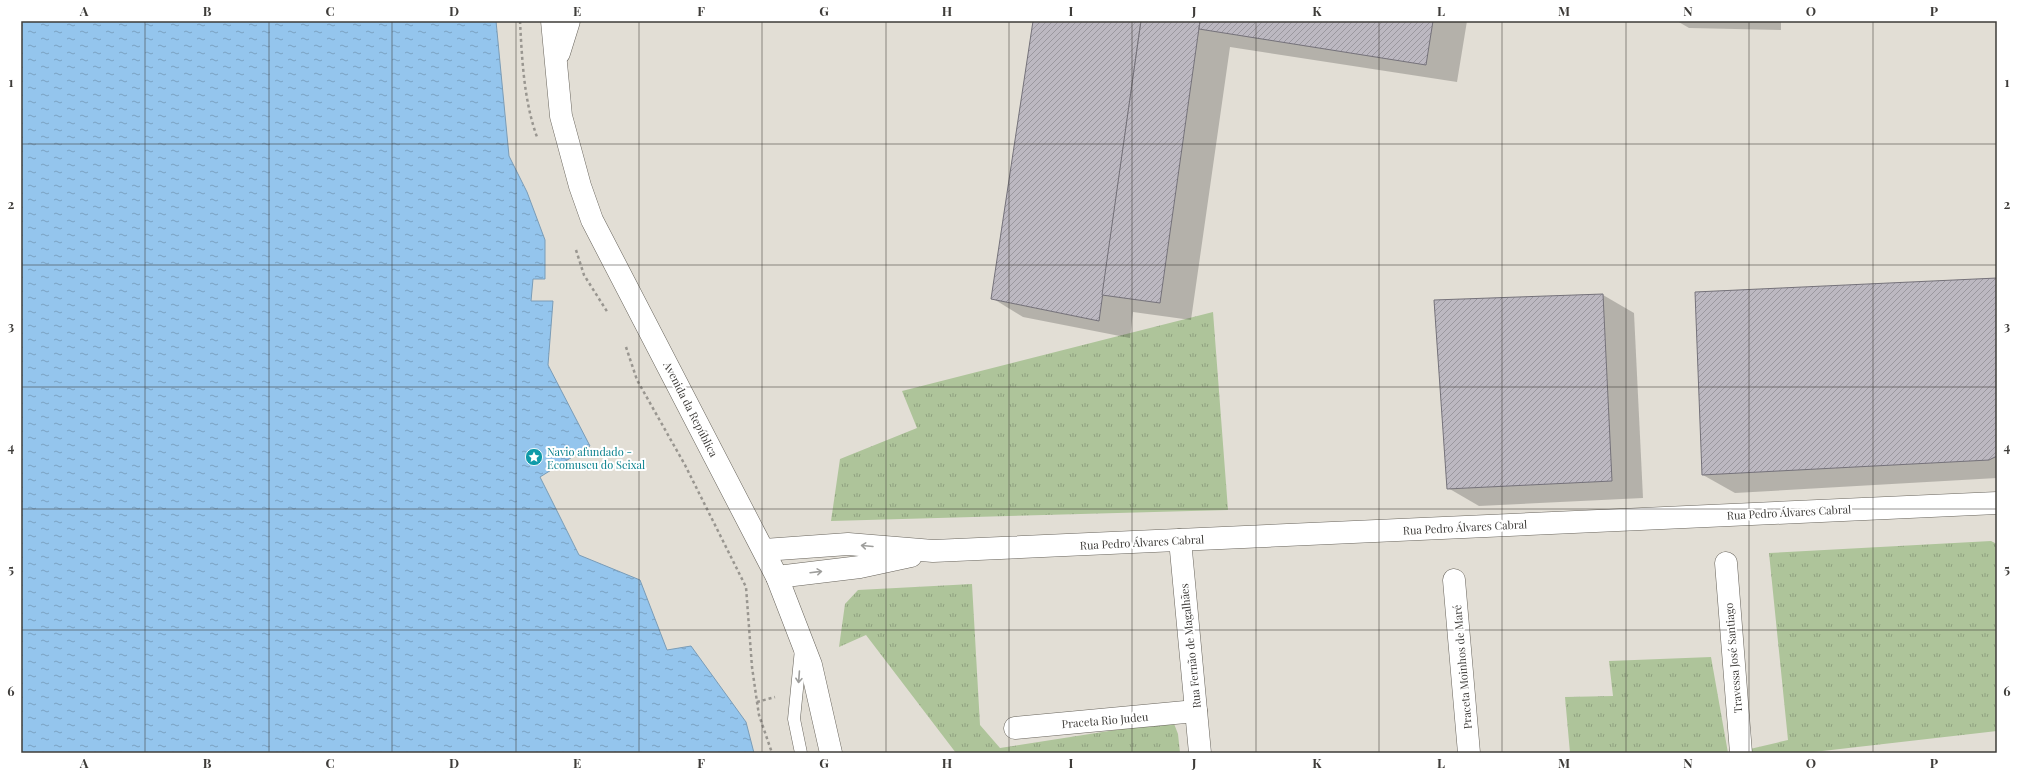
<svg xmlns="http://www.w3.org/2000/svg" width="2018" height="774" font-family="'Playfair Display',serif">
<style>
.grass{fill:url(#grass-tufts)}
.water{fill:url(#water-ripples);stroke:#7a9cb7}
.shadow{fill:#0003}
.building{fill:url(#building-hatch);stroke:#75727a}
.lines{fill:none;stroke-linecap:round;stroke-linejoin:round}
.lane-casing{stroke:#68645c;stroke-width:13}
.street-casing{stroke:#68645c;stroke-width:23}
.primary-casing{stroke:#68645c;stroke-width:23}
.path{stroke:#999690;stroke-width:2.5;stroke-dasharray:3 3;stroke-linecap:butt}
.lane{stroke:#fff;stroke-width:12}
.street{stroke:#fff;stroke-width:22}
.primary{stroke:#fff;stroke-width:22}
.oneway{stroke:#9e9e9c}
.grid{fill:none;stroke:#3e3c39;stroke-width:1;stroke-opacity:0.55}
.labels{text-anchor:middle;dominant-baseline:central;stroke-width:4;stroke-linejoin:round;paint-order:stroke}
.street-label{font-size:11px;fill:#3e3c39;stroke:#fff}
.culture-label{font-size:11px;fill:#0d838f;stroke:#fff;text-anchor:start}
.neatline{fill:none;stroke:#3e3c39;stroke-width:1.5}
.grid-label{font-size:13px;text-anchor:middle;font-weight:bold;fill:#3e3c39}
</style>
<defs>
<pattern id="grass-tufts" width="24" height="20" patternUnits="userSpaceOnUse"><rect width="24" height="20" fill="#aec49a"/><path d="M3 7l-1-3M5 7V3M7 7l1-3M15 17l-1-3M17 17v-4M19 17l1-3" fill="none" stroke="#8fa07f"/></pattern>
<pattern id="water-ripples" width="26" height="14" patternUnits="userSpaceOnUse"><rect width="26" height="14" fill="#94c5ed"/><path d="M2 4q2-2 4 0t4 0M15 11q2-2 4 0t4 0" fill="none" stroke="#7aa1c1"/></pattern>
<pattern id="building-hatch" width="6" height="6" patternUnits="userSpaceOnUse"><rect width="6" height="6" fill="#bcb8c1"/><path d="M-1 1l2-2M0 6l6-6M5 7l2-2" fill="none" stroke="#9a979e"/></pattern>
</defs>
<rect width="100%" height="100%" fill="#e2ded5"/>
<g class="grass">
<polygon points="1213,312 1228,510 831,521 840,459 917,428 902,391"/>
<polygon points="1991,541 1997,544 1997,731 1805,753 1750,753 1750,749 1788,740 1769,553"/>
<polygon points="972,584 980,725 1000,748 1173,721 1178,734 1180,753 956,753 866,635 839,647 845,604 858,590"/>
<polygon points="1711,657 1728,753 1570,753 1565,697 1613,696 1609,661"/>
</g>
<polygon class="water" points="21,21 496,21 509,156 527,192 545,240 545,279 533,279 531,301 553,301 548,365 590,446 540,477 579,555 640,580 667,650 691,646 746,722 754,753 21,753"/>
<g class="shadow">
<polygon points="1034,21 1467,21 1457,82 1230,47 1191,320 1133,312 1130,338 1023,317 992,298"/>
<polygon points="1677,21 1781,21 1781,30 1689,28"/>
<polygon points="1997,279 1997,478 1735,493 1703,475"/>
<polygon points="1603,295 1634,313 1643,498 1479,506 1448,488"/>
</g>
<g class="building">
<polygon points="1033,21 1141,21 1099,321 991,299"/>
<polygon points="1141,21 1200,21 1160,303 1102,295"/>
<polygon points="1200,21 1433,21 1426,65 1199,29"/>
<polygon points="1997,278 1997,456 1989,460 1702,475 1695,292"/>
<polygon points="1603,294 1612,481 1447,489 1434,300"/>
</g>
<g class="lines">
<defs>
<polyline id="lane" points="801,649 794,719 801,753"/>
<g id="street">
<polyline points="1180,540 1200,753"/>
<polyline points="764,550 848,544 933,551 1997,503"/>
<polyline points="1726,563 1741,753"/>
<polyline points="777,577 860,567 911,556"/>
<polyline points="1454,580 1469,753"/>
<polyline points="1015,728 1196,711"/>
</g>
<g id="primary">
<polyline points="552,21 561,116 580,186 592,220 777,577 811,665 831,753"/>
<polyline points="559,53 569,21"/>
</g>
</defs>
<use href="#lane" class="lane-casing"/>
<use href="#street" class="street-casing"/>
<use href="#primary" class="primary-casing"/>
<g class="path">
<path d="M 520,21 C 522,60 524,101 537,137"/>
<polyline points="576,250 584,275 608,313"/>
<polyline points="626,347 637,380 685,465 746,587 752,667 757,702 759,715 772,753"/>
<polyline points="757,702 775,697"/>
</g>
<use href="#lane" class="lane"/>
<use href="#street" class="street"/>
<use href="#primary" class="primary"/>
</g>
<defs><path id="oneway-shaft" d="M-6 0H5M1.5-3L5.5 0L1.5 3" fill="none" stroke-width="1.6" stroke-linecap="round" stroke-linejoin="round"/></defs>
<g class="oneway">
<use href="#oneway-shaft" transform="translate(867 546) rotate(-175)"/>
<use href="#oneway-shaft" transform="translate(816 572) rotate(-7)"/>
<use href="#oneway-shaft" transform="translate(799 677) rotate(94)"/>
</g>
<path class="grid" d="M 145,21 L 145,753M 269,21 L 269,753M 392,21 L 392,753M 516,21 L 516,753M 639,21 L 639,753M 762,21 L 762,753M 886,21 L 886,753M 1009,21 L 1009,753M 1132,21 L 1132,753M 1256,21 L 1256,753M 1379,21 L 1379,753M 1502,21 L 1502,753M 1626,21 L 1626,753M 1749,21 L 1749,753M 1873,21 L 1873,753M 21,144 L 1997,144M 21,265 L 1997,265M 21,387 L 1997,387M 21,509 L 1997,509M 21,630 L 1997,630"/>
<defs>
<symbol id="sight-disc" viewBox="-11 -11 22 22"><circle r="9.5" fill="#0f9aa8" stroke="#fff"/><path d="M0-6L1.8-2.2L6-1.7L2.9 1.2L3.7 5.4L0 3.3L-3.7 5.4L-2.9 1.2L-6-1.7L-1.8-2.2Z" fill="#fff"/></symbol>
</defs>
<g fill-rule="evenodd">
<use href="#sight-disc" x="524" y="447" width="20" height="20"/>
</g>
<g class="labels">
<g class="street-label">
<text transform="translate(691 409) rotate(63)">Avenida da República</text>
<text transform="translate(1789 512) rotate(-3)">Rua Pedro Álvares Cabral</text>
<text transform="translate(1465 527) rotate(-3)">Rua Pedro Álvares Cabral</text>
<text transform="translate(1142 542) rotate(-3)">Rua Pedro Álvares Cabral</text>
<text transform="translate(1190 646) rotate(-96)">Rua Fernão de Magalhães</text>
<text transform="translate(1733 658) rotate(-95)">Travessa José Santiago</text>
<text transform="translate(1462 667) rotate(-95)">Praceta Moinhos de Maré</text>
<text transform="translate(1105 720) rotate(-5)">Praceta Rio Judeu</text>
</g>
<g class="culture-label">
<text x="547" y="451">Navio afundado -<tspan x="547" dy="13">Ecomuseu do Seixal</tspan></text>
</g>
</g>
<rect width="2018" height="774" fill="none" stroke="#ffffff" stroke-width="44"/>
<rect x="22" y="22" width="1974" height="730" class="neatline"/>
<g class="grid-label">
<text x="84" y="16">A</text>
<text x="207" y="16">B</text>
<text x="330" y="16">C</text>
<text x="454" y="16">D</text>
<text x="577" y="16">E</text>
<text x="701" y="16">F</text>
<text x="824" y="16">G</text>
<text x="947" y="16">H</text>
<text x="1071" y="16">I</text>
<text x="1194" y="16">J</text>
<text x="1317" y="16">K</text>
<text x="1441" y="16">L</text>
<text x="1564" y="16">M</text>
<text x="1688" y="16">N</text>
<text x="1811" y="16">O</text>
<text x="1934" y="16">P</text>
<text x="11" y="87">1</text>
<text x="2007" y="87">1</text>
<text x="11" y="209">2</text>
<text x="2007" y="209">2</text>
<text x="11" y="331">3</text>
<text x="2007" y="331">3</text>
<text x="11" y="452">4</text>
<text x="2007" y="452">4</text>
<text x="11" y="574">5</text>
<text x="2007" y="574">5</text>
<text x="11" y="696">6</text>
<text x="2007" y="696">6</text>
<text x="84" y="768">A</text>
<text x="207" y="768">B</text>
<text x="330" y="768">C</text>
<text x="454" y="768">D</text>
<text x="577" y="768">E</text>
<text x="701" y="768">F</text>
<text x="824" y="768">G</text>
<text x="947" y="768">H</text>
<text x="1071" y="768">I</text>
<text x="1194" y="768">J</text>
<text x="1317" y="768">K</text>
<text x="1441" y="768">L</text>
<text x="1564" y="768">M</text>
<text x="1688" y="768">N</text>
<text x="1811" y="768">O</text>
<text x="1934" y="768">P</text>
</g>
</svg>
